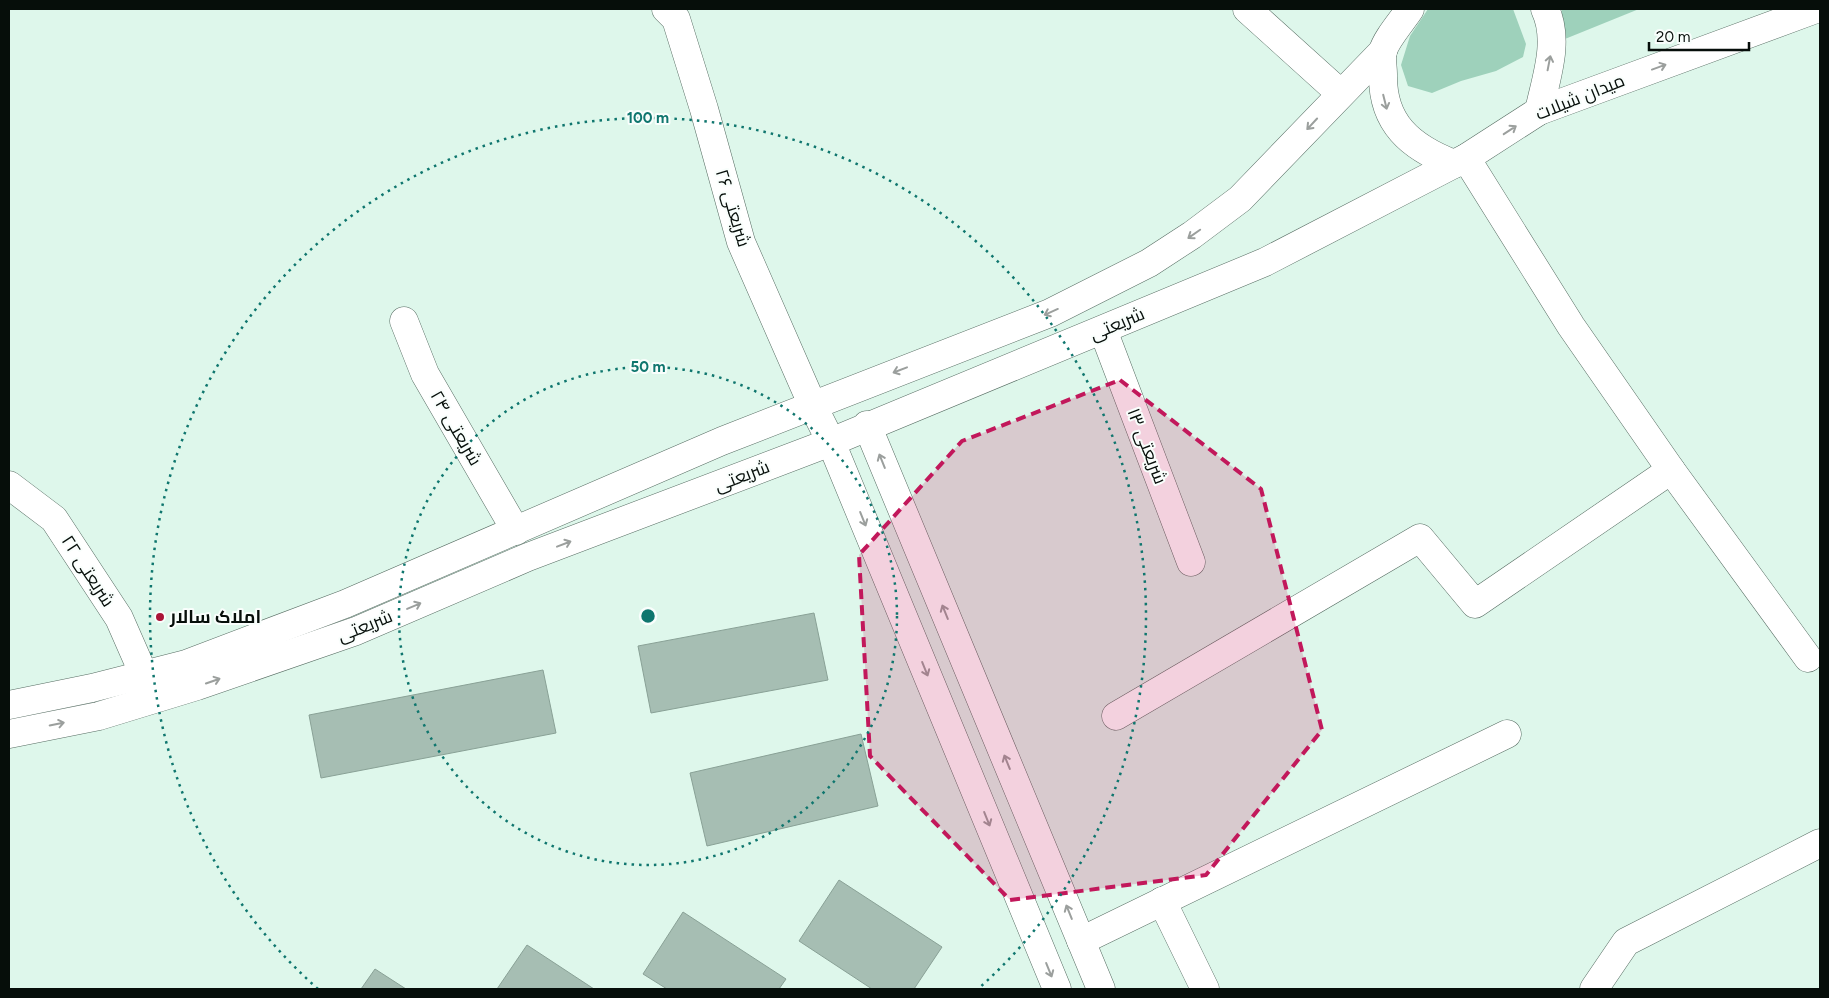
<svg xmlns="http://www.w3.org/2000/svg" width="1829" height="998" font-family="Figtree,Cairo,sans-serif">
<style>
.green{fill:#9ed1bb}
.building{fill:#a6beb3;stroke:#89a196}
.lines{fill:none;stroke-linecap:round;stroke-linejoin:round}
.minor-casing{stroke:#576d63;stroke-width:29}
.major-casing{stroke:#576d63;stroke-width:29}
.minor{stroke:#fff;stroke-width:28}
.major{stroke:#fff;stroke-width:28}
.oneway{stroke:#9b9f9d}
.marked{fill:#c2185b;fill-opacity:0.2;stroke:#c2185b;stroke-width:4;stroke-dasharray:10 6;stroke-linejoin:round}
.ring{fill:none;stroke:#0f766e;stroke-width:2.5;stroke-dasharray:2.5 5}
.poi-dot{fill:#aa1437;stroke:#f9fefc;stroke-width:2}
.labels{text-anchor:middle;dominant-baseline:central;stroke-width:4;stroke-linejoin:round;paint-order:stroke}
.street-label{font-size:18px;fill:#060e0a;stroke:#f9fefc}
.poi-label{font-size:18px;font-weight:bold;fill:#060e0a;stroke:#f9fefc;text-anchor:start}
.centre{fill:#0f766e;stroke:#f9fefc;stroke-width:2.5}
.ring-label{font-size:15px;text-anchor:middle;font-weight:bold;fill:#0f766e;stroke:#f9fefc;stroke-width:4;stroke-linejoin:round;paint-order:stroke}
</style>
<rect width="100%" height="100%" fill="#def7eb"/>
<g class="green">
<polygon points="1428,9 1513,9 1526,44 1523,57 1496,71 1461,81 1432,93 1408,86 1401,65 1410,36"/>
<polygon points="1562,9 1639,9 1560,41"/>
</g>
<g class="building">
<polygon points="814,613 828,680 651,713 638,646"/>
<polygon points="543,670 556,733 321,778 309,715"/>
<polygon points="861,734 878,806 707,846 690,773"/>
<polygon points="839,880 942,947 914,989 872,989 799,941"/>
<polygon points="683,912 786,979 779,989 667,989 643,974"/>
<polygon points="527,945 594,989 497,989"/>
<polygon points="375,969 406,989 361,989"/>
</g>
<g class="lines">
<defs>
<g id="minor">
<polyline points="666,9 676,19 704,109 741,242 812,404"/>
<polyline points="1247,9 1340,93"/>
<polyline points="1466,158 1571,326 1671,470 1808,658"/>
<polyline points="404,321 425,374 516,531"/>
<polyline points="1103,330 1191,562"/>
<polyline points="9,485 54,519 119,618 144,675"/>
<polyline points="1116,716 1420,538 1475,604 1671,470"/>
<polyline points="1162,901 1205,989"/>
<polyline points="1081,941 1507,734"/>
<polyline points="1594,989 1626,942 1820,843"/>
</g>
<g id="major">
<path d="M 1410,9 C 1403,20 1386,39 1383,51 C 1381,58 1383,67 1383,74 C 1382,123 1410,147 1454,164 L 1466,158 L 1539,111 L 1816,9"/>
<path d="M 1539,111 C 1546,78 1560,41 1545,9"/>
<polyline points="812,404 831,442 1057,989"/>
<polyline points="867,425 1101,989"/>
<polyline points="9,705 92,688 186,664 345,604 722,441 1050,313 1149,263 1192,235 1240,199 1383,51"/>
<polyline points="9,734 99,716 197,686 356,631 528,557 831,442 1265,262 1454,164"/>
</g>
</defs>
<use href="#minor" class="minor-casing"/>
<use href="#major" class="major-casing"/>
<use href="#minor" class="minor"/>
<use href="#major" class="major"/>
</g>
<defs><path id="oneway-shaft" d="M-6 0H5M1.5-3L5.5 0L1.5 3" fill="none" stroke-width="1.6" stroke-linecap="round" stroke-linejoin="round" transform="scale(1.25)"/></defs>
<g class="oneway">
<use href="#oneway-shaft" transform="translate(1549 63) rotate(-79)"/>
<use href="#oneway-shaft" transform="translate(1659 67) rotate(-20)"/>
<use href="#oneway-shaft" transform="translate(1385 102) rotate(76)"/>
<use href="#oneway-shaft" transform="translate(1312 124) rotate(133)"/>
<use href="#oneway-shaft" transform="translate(1510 130) rotate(-33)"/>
<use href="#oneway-shaft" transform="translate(1194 234) rotate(145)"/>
<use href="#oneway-shaft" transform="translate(1051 312) rotate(156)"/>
<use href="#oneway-shaft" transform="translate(900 370) rotate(159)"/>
<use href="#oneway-shaft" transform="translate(882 461) rotate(-112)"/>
<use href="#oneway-shaft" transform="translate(863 519) rotate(68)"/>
<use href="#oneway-shaft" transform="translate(564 544) rotate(-21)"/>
<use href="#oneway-shaft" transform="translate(414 606) rotate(-23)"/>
<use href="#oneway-shaft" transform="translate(945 612) rotate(-112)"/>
<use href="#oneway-shaft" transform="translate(925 669) rotate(68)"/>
<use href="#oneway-shaft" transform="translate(213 681) rotate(-19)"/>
<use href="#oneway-shaft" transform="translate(57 724) rotate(-11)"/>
<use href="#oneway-shaft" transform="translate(1007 762) rotate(-112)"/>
<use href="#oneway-shaft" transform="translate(987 819) rotate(68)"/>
<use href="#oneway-shaft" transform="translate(1069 912) rotate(-112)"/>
<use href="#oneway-shaft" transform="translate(1049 970) rotate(68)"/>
</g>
<path class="marked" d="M 1120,380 L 1261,489 L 1322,730 L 1206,875 L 1010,900 L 870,756 L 859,555 L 962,441 Z"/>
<g class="ring">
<circle cx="648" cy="616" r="249"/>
<path d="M318 989A498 498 0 1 1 978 989"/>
</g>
<circle class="poi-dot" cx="160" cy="617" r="5"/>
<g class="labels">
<g class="street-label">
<text transform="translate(1580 97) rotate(-22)">میدان شیلات</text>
<text transform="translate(733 208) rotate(73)">شریعتی ۲۶</text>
<text transform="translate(1117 324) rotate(-23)">شریعتی</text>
<text transform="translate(456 428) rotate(60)">شریعتی ۲۴</text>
<text transform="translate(1147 446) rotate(69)">شریعتی ۱۳</text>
<text transform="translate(742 476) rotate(-21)">شریعتی</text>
<text transform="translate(88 571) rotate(57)">شریعتی ۲۲</text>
<text transform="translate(365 626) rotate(-22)">شریعتی</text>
</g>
<g class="poi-label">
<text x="170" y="617">املاک سالار</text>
</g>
</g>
<circle cx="648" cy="616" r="8" class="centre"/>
<g class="ring-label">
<text x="648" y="123">100 m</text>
<text x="648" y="372">50 m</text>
</g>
<rect width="1829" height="998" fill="none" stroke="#060e0a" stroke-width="20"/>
<path d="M1649 42v8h100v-8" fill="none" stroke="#060e0a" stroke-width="2.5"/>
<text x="1656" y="42" font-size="15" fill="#060e0a" stroke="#f9fefc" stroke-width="4" paint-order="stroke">20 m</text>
</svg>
